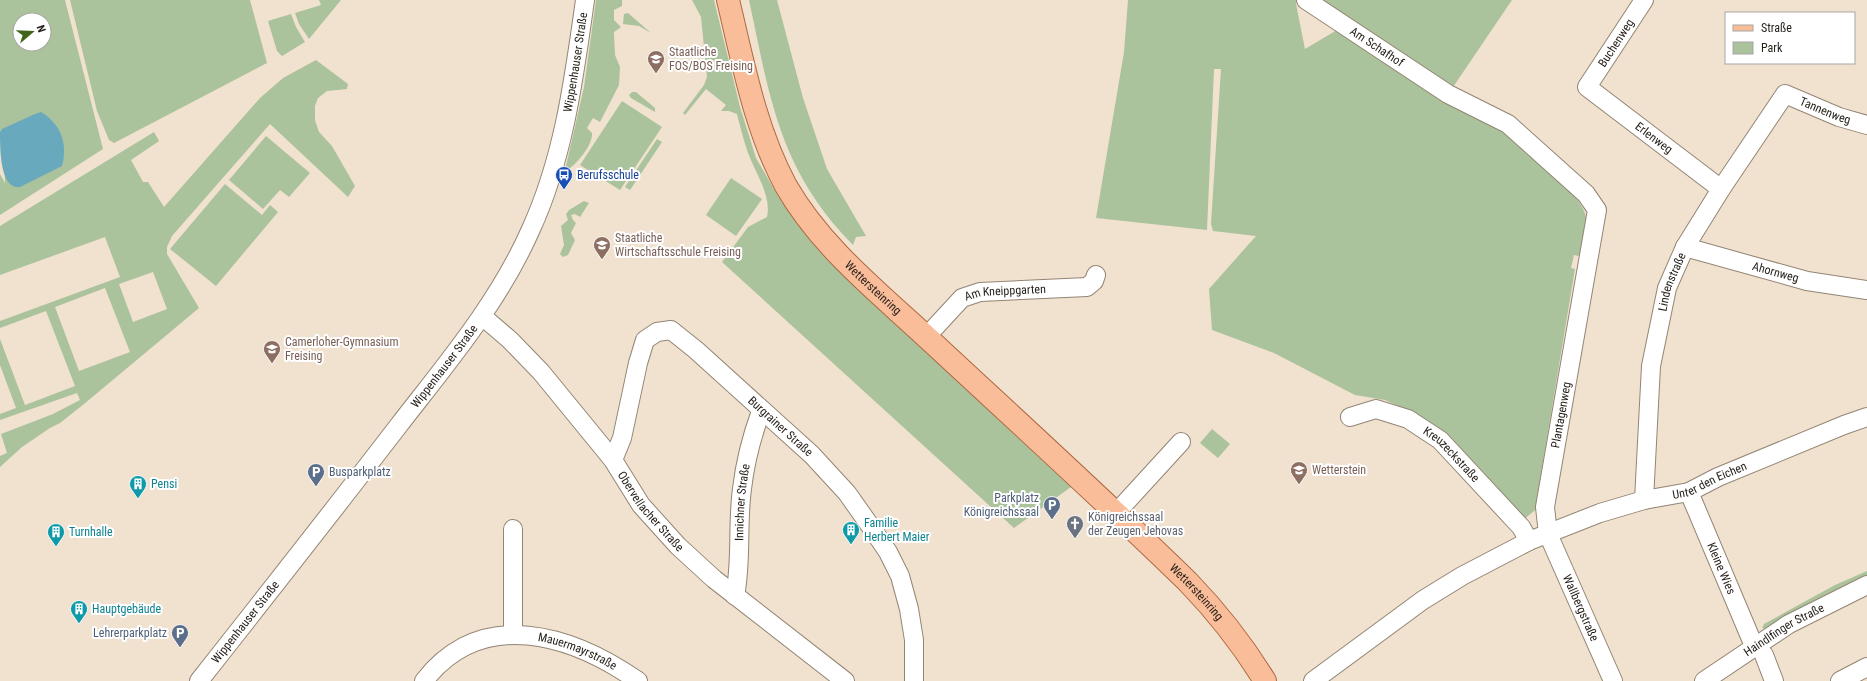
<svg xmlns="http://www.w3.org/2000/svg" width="1867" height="681" font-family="'Roboto Condensed',sans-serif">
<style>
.green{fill:#abc39c;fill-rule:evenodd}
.water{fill:#68a9bd}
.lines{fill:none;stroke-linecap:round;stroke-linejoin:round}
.minor-casing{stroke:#938574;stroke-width:20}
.major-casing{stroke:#ad6941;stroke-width:24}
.minor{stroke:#fff;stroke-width:18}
.major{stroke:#fabd9a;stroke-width:22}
.labels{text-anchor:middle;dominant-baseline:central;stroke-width:4;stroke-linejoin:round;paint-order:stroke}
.street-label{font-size:12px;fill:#241e18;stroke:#fff}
.education-label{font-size:12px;fill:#785e54;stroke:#fff;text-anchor:start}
.transit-label{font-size:12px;fill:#164399;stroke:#fff;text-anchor:start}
.service-label{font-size:12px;fill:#4e5e75;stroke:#fff;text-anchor:end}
.culture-label{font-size:12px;fill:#0d838f;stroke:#fff;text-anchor:start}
.worship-label{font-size:12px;fill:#5b616d;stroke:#fff;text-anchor:start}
</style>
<rect width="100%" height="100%" fill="#f1e1cf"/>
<g class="green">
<path d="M 0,0 L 65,0 L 103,149 L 0,215 L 0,174 L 5,183 L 3,129 L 0,132 ZM 20,20 L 44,20 L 44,44 L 20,44 Z"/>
<polygon points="70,0 250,0 267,63 114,143 109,140 97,111"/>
<polygon points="319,0 341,0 309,39 299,24 295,13 321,5"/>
<path d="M 596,0 L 622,0 L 622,6 L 614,10 L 614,20 L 621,27 L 614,32 L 614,35 L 615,55 L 620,67 L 619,85 L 600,122 L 593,118 L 587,128 L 592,133 C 593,145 577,164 567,170 L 566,166 L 584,87 Z"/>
<path d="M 692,0 L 714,0 L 740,107 L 756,158 L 778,196 L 802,229 L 838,269 L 1071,487 L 1014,528 L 722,262 L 748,227 L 767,217 C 772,195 754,171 747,150 C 743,138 740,126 737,114 L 729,111 L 721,111 L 726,105 L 706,89 L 685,115 L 683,113 L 704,85 L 707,77 L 701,17 Z"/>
<path d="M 749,0 L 777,0 L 803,98 L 827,169 L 866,236 L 856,237 L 853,245 C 779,170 770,98 749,0 Z"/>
<path d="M 1128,0 L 1298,0 L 1296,4 L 1305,49 L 1337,30 L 1492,120 L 1574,195 C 1594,221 1586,227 1579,256 L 1574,255 L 1571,268 L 1575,269 L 1536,504 L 1539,507 L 1522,521 L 1416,414 L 1385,400 L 1355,395 L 1274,353 L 1212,330 L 1209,289 L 1256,236 L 1213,231 L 1211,224 L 1221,69 L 1214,69 L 1207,230 L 1096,218 L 1124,52 Z"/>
<polygon points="1316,0 1512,0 1451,90"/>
<polygon points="628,13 651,33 639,26 623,24 624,14"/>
<polygon points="291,14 296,27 305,42 282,56 277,51 268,21"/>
<path d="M 316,60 L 348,84 L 347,89 L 327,91 L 318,98 L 315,106 L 315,120 L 319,132 L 332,146 L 355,186 L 348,197 L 270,124 L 172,236 L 167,247 L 167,254 L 199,308 L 84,404 L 60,423 L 50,428 L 22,447 L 0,467 L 0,456 L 7,453 L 1,434 L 53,414 L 80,400 L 77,393 L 0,420 L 0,414 L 16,408 L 0,365 L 0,339 L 25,405 L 75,386 L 46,311 L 0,328 L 0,321 L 120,277 L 105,237 L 0,275 L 0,226 L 154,132 L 159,141 L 131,160 L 143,182 L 148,182 L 164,207 L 260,98 L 283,78 ZM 153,272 L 167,309 L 133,322 L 119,284 ZM 105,288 L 130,352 L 79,371 L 55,307 Z"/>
<polygon points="632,92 636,92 655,108 655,112 631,98 629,95"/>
<polygon points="622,101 662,127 620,190 580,165"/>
<polygon points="266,136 310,173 289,197 280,190 263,209 229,180"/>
<polygon points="657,139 662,142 630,190 625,187"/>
<polygon points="731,178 762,199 736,236 706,215"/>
<polygon points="225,184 262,215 270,205 278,212 216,286 170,249"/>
<polygon points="584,201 589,203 580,217 575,214 571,215 573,220 576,223 571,233 575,240 568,255 563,257 560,254 564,245 561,226 568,220 566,214 569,210"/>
<polygon points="1212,429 1230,444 1218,458 1200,443"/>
<polygon points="1867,571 1867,579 1766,629 1762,628 1764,624 1835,585"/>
</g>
<path class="water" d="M 41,112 C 61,124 68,144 62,166 L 20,187 C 0,190 0,150 0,132 L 2,129 L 35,114 Z"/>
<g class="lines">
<defs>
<g id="minor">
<path id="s1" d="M 1306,0 L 1448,94 L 1508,124 L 1586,194 L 1597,210 L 1545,507 L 1548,534 L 1613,681"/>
<path id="s2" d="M 1644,0 L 1587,87 L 1721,189"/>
<path id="s3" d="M 1685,247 L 1807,281 L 1867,290"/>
<path id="s4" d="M 482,316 L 510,340 L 541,372 L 613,460 L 641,505 L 678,546 L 714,579 L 845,681"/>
<path id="s5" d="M 926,337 L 962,298 L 980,292 L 1087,287 L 1094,281 L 1096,275"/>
<path id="s6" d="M 1350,417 L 1376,409 L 1408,419 L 1440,440 L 1521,527 L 1529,541"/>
<path id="s7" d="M 613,460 L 622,438 L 638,363 L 645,340 L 657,332 L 671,330 L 696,350 L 812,455 L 847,493 L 871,527 L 888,552 L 900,576 L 909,609 L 914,640 L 914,681"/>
<path id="s8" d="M 1689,492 L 1754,646"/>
<path id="s9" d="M 1644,500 L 1651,366 L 1667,288 L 1685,247 L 1721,189 L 1785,94 L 1839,117 L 1867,125"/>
<polyline points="1116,513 1181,442"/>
<polyline points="513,529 513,634"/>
<path id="s10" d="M 735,596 C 742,560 737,525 742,489 C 745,462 752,436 761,411"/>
<polyline points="1764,655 1774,681"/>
<path id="s11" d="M 199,681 C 266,596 333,511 399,425 C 447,363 499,302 531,229 C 564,157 574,78 585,0"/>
<path id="s12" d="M 424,681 C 482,606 572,635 638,681"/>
<path id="s13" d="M 1313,681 L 1423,600 L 1462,576 L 1529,541 L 1600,513 L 1644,500 L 1689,492 L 1718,477 L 1844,425 L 1867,417"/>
<path id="s14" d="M 1704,681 L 1789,624 L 1867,585"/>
<polyline points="1840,681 1867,667"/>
</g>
<g id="major">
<path id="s15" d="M 728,0 C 743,62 755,129 786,186 C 822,249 882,295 934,344 C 1019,423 1105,501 1188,582 C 1217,612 1243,645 1265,681"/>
</g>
</defs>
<use href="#minor" class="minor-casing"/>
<use href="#major" class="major-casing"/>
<use href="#minor" class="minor"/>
<use href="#major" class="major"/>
</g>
<defs>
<symbol id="school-pin" viewBox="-11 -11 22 30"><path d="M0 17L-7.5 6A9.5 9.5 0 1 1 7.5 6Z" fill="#8d6e63" stroke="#fff"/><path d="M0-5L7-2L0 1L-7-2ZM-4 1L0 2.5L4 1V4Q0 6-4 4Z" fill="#fff"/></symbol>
<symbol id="bus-pin" viewBox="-11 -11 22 30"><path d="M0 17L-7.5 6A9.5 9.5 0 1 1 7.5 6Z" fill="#1a4fb4" stroke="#fff"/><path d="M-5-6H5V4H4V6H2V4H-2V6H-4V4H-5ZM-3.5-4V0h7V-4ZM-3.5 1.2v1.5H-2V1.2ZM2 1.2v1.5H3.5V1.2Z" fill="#fff"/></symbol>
<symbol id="parking-pin" viewBox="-11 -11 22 30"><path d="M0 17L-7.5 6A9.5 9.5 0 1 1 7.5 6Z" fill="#5c6f8a" stroke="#fff"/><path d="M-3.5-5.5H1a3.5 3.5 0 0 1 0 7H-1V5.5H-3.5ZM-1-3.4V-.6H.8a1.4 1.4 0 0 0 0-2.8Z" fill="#fff"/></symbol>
<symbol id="building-pin" viewBox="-11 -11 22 30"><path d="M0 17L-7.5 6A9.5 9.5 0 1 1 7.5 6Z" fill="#0f9aa8" stroke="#fff"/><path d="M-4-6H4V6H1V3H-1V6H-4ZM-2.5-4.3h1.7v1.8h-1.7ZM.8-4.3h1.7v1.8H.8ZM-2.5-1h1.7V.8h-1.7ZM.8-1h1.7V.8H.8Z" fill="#fff"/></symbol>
<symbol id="church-pin" viewBox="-11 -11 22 30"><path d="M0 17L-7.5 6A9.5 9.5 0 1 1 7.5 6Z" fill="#6b7280" stroke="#fff"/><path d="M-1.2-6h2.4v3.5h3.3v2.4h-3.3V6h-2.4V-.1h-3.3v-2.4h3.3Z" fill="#fff"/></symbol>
</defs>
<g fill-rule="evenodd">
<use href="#school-pin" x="646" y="49" width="20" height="27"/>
<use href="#bus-pin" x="554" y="165" width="20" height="27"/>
<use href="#school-pin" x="592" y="235" width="20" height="27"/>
<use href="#school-pin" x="262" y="339" width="20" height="27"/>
<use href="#school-pin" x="1289" y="460" width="20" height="27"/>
<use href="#parking-pin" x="306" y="462" width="20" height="27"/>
<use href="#building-pin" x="128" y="474" width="20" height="27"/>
<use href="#parking-pin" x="1042" y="495" width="20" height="27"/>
<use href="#church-pin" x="1065" y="514" width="20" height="27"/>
<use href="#building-pin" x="841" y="520" width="20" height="27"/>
<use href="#building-pin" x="46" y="522" width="20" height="27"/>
<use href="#building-pin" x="69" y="599" width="20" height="27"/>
<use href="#parking-pin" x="170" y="623" width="20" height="27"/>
</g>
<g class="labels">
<g class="street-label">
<text transform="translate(1616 43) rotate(-57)">Buchenweg</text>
<text stroke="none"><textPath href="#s1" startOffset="85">Am Schafhof</textPath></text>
<text stroke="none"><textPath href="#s11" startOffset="735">Wippenhauser Straße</textPath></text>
<text stroke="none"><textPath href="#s9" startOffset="485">Tannenweg</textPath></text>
<text stroke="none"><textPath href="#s2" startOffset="188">Erlenweg</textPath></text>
<text stroke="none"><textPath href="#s3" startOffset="94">Ahornweg</textPath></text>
<text stroke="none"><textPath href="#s9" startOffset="221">Lindenstraße</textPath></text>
<text stroke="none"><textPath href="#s15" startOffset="330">Wettersteinring</textPath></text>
<text stroke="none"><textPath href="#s5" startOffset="97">Am Kneippgarten</textPath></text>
<text stroke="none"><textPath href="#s11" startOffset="399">Wippenhauser Straße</textPath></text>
<text transform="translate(1561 415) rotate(-80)">Plantagenweg</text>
<text stroke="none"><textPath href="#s7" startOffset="299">Burgrainer Straße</textPath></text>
<text stroke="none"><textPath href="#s6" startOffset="117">Kreuzeckstraße</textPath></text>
<text stroke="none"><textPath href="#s13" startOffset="449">Unter den Eichen</textPath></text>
<text stroke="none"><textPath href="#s10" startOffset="94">Innichner Straße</textPath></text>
<text stroke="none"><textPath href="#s4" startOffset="259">Obervellacher Straße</textPath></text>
<text stroke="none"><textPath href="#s8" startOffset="83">Kleine Wies</textPath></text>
<text stroke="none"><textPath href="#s15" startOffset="774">Wettersteinring</textPath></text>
<text stroke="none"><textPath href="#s1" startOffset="771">Wallbergstraße</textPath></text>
<text stroke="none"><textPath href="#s11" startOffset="75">Wippenhauser Straße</textPath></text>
<text stroke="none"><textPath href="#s14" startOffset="95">Haindlfinger Straße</textPath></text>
<text stroke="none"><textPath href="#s12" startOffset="171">Mauermayrstraße</textPath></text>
</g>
<g class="education-label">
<text x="669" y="52">Staatliche<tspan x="669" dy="14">FOS/BOS Freising</tspan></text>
<text x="615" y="238">Staatliche<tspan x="615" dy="14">Wirtschaftsschule Freising</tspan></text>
<text x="285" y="342">Camerloher-Gymnasium<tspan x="285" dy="14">Freising</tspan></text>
<text x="1312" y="470">Wetterstein</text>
</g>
<g class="transit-label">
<text x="577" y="175">Berufsschule</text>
</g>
<g class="service-label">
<text x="329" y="472" text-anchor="start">Busparkplatz</text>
<text x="1039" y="498">Parkplatz<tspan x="1039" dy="14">Königreichssaal</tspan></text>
<text x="167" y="633">Lehrerparkplatz</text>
</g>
<g class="culture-label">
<text x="151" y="484">Pensi</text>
<text x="864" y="523">Familie<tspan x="864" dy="14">Herbert Maier</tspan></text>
<text x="69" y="532">Turnhalle</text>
<text x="92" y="609">Hauptgebäude</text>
</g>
<g class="worship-label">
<text x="1088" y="517">Königreichssaal<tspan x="1088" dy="14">der Zeugen Jehovas</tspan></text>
</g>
</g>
<rect x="1725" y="12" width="130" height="52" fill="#ffffff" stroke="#a7a5a3"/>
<rect x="1733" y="25" width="20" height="6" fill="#fabd9a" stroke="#a7a5a3"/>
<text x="1761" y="32" font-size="12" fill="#241e18">Straße</text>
<rect x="1733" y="42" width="20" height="12" fill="#abc39c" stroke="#a7a5a3"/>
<text x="1761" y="52" font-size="12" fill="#241e18">Park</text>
<g transform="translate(32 32) rotate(71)"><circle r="19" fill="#ffffff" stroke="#a7a5a3"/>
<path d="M0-3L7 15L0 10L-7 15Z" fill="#41631b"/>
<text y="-6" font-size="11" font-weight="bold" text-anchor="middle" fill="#241e18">N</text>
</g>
</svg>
